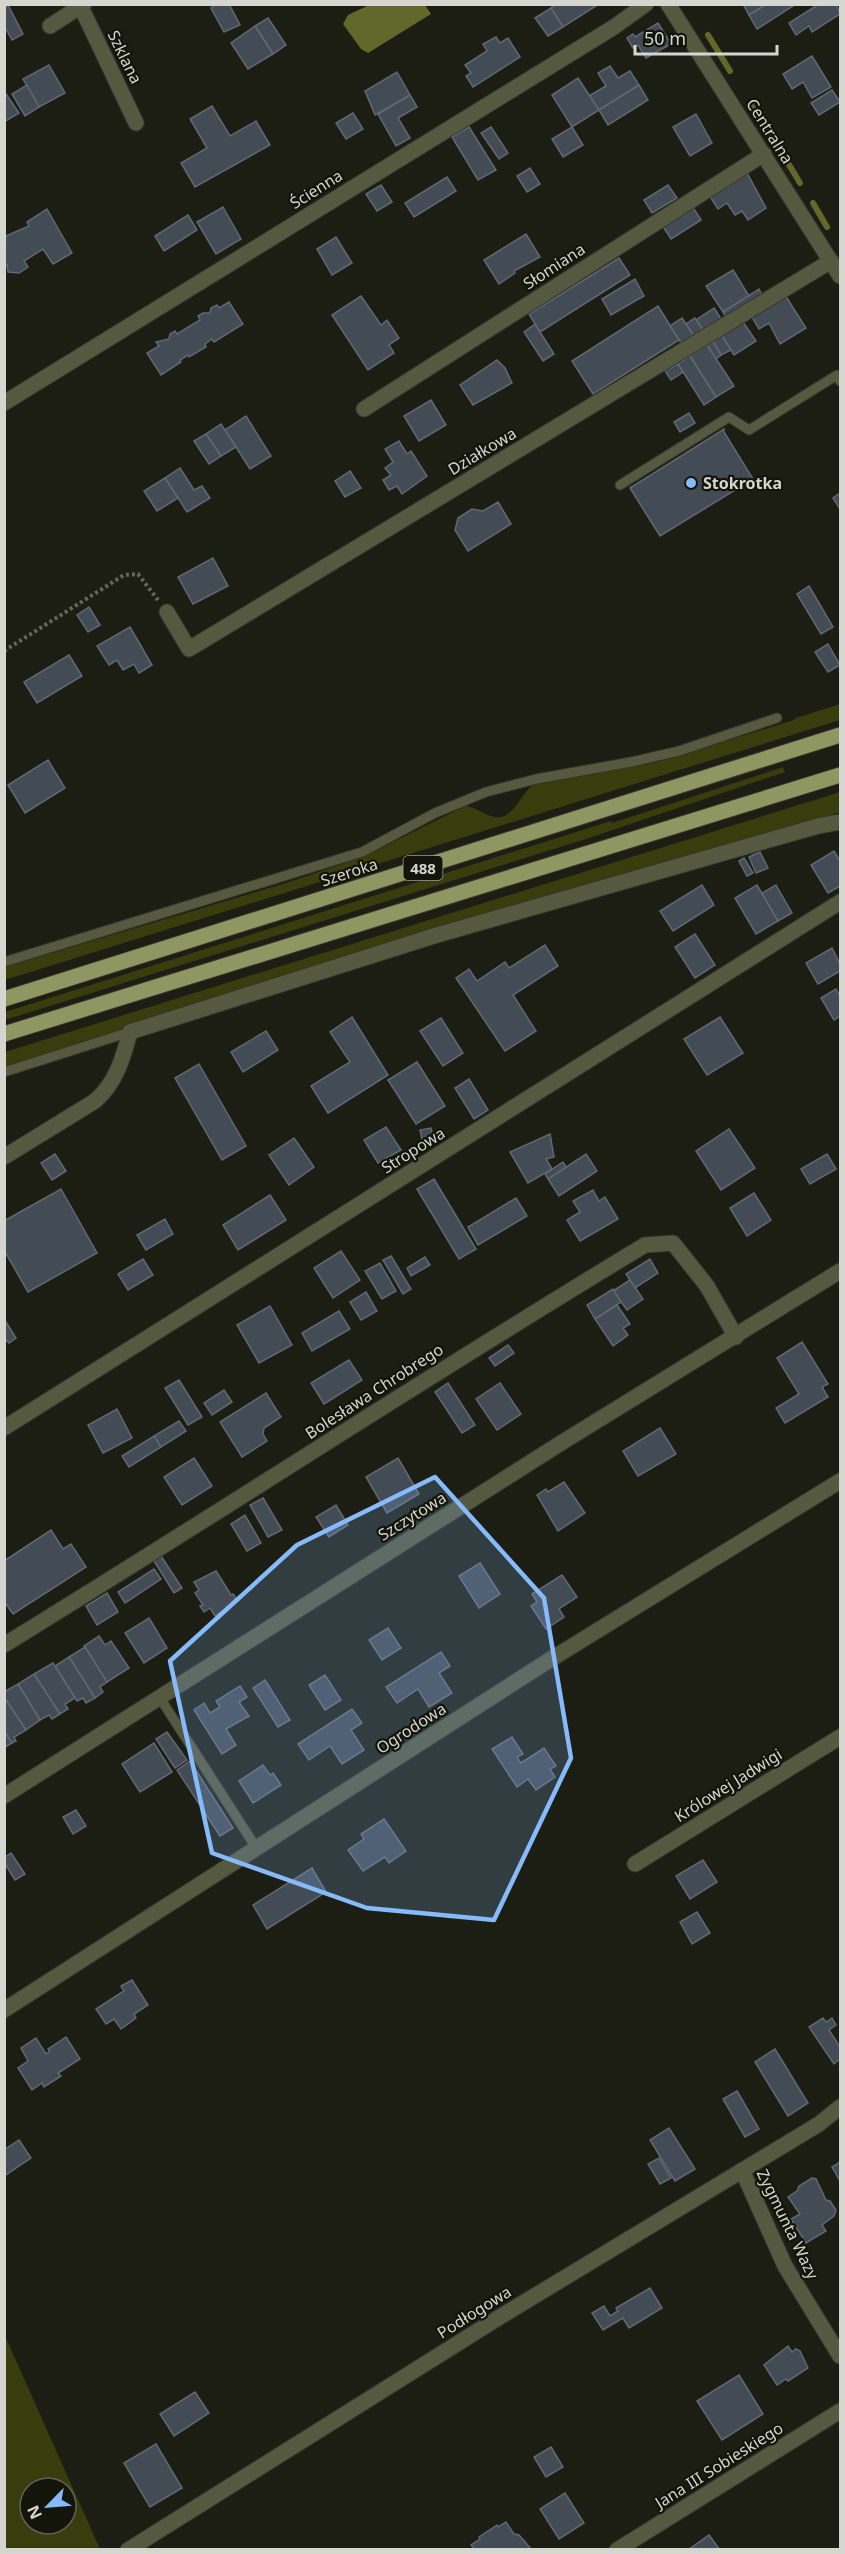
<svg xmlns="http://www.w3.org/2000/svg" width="845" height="2554" font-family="'Noto Sans',sans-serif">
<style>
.green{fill:#373d0c;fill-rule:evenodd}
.water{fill:#61692a}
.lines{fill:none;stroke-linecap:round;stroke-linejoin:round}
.stream{stroke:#61692a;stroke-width:6}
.building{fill:#434b55;stroke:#606973;stroke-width:1.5}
.service-casing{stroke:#36382d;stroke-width:11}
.minor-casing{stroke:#36382d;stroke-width:17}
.tertiary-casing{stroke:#36382d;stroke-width:17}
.primary-casing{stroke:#36382d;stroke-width:17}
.path{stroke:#65675e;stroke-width:4;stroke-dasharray:3 3;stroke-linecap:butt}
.service{stroke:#555940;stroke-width:9}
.minor{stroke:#555940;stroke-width:15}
.tertiary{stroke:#555940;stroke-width:15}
.primary{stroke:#8e9762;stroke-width:15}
.marked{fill:#86bbfb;fill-opacity:0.2;stroke:#86bbfb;stroke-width:4.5;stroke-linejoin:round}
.poi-dot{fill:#86bbfb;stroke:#13150a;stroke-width:2}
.labels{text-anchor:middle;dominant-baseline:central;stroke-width:4.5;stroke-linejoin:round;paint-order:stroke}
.shield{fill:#13150a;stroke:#9b9c94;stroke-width:1.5}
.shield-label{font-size:15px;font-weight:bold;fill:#d5d6cf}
.street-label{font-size:16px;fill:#d5d6cf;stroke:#13150a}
.poi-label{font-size:16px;font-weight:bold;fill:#d5d6cf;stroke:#13150a;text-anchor:start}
</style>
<rect width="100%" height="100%" fill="#1c1e13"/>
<g class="green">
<path d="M 840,704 L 840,720 L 5,980 L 5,967 L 289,882 L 363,857 L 465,806 C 475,807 481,813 491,816 C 512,824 520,794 533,785 L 657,762 L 794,720 L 796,718 Z"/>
<polygon points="783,767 785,772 586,839 5,1020 5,1012 611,821 612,823"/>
<polygon points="840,792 840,812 814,821 226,997 5,1067 5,1052"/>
<path d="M 4,2336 L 5,2336 L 100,2549 L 5,2549 ZM 30,2488 L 66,2488 L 66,2524 L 30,2524 Z"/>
</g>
<polygon class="water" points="369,5 425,5 431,14 368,53 361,49 343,24 348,15"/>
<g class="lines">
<g class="stream">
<polyline points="708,35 730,71"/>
<polyline points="751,105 772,138"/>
<polyline points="782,153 800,183"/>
<polyline points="813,203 827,227"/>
</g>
</g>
<g class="building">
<polygon points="217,4 229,4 240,25 224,32 211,8"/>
<polygon points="556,4 599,4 563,27 551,8"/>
<polygon points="743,4 767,4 749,15"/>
<polygon points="767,4 796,4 757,29 749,15"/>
<polygon points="815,4 836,4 840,14 812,32 809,26 796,35 789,23 816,6"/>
<polygon points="8,5 23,34 12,40 4,25 4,7"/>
<polygon points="551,8 563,27 548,36 535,18"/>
<polygon points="268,18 286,45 273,54 255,26"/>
<polygon points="658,23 671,44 646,58 638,45 633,48 627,38 633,34 635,37"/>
<polygon points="255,26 273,54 248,69 231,43"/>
<polygon points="496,37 500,43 508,38 520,57 473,87 466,76 471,73 465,65 487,51 483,44"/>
<polygon points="812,56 831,87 812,98 803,82 792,89 783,74"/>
<polygon points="49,65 65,93 39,107 23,79"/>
<polygon points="610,66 618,78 630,71 639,85 599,110 589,96 606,86 598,73"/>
<polygon points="397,72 410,95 375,115 365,91"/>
<polygon points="578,78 599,110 572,127 552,95"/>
<polygon points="27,85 39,107 25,116 12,94"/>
<polygon points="639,85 648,100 608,125 599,110"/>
<polygon points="832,90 840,102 819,115 811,103"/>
<polygon points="6,94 19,113 4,122 4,95"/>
<polygon points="410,95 417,107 398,118 410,138 396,146 378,114"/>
<polygon points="212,106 230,136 256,121 270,145 195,187 181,163 207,148 190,119"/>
<polygon points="353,113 363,129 346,139 336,123"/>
<polygon points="696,114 712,143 690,156 673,127"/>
<polygon points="469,127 496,170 478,180 452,137"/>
<polygon points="491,127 508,153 499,159 481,133"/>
<polygon points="572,127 583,145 563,157 552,139"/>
<polygon points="530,168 540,184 527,192 517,176"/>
<polygon points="746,171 766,208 748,220 742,211 735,215 727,203 718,209 709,195"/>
<polygon points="447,177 456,191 414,217 405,203"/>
<polygon points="381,185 392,202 377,211 366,194"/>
<polygon points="668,185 677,198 652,213 644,200"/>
<polygon points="692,206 701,220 671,239 662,225"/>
<polygon points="223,207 241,239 216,254 197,222"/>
<polygon points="47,209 72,253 53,264 43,249 24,261 28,267 19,273 8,272 7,265 4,267 6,236 29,226 27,222"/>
<polygon points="188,215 197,230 164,251 155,236"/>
<polygon points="526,234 540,257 514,271 515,273 499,284 484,260"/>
<polygon points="336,237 352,263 332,275 317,249"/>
<polygon points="619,258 630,275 540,332 529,314"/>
<polygon points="733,270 749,296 723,312 706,286"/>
<polygon points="635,279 644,296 611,315 602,299"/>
<polygon points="759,289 763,297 727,319 723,312"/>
<polygon points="785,295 806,328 780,344 769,323 759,329 752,317"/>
<polygon points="361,296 381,325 387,320 399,338 389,345 394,353 368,370 332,315"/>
<polygon points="229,302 243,324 214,342 212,339 205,344 206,347 189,357 188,355 180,360 181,362 161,375 147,353 159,346 156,342 169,339 170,334 175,331 177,334 200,320 198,316 203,313 210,313 211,308 217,305 219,308"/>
<polygon points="658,306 679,340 593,394 572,361"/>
<polygon points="714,308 723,322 705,333 696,320"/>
<polygon points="682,318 696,339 684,347 670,326"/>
<polygon points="695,318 705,333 696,339 686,324"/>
<polygon points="743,322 756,341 734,355 722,336"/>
<polygon points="535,324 554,354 543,361 524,332"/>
<polygon points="722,336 731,350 721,355 713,342"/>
<polygon points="713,342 721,355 716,359 707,345"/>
<polygon points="707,345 734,386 716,397 690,356"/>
<polygon points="690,356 716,397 704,405 678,364"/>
<polygon points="497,360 505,368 512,383 473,405 460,385"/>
<polygon points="678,364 683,372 671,380 665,371"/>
<polygon points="431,400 446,425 419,441 404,416"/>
<polygon points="689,413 695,423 680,432 674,422"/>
<polygon points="246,416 271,456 250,469 225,430"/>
<polygon points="221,424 236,447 221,456 206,434"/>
<polygon points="724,429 724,432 753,479 660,536 630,488"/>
<polygon points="206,434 221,456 209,464 194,441"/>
<polygon points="399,441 407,454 411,451 427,476 402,494 397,486 389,490 383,480 391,475 385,468 393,462 385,449"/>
<polygon points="180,468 194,490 202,486 210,498 187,512 165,478"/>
<polygon points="350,471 361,488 345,497 335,481"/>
<polygon points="165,478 178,498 157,511 144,491"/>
<polygon points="840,493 840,509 833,498"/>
<polygon points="498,502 511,524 468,551 455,530 458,518 472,509 483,511"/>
<polygon points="213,558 228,586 193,604 178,577"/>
<polygon points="809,586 833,627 821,634 797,594"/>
<polygon points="89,607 100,625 88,632 77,615"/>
<polygon points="130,627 152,665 139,673 134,664 123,670 117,660 109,665 97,646"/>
<polygon points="828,644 840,665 828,672 815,652"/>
<polygon points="69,655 82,676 37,703 24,682"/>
<polygon points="48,760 65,788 25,813 8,785"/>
<polygon points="834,851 840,861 840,886 828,893 811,865"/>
<polygon points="760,852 768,868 756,873 749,857"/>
<polygon points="744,858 753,873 747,876 739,861"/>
<polygon points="702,885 714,905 673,931 660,911"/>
<polygon points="757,885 778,921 756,934 735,898"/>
<polygon points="776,885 792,913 778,921 762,893"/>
<polygon points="695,934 715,965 695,978 675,947"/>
<polygon points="545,945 558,966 513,995 536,1031 505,1051 456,978 469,969 477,981 505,962 509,968"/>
<polygon points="832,948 840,964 840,971 818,984 806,963"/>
<polygon points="836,989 840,996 840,1016 834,1020 821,998"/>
<polygon points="352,1017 388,1075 328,1113 311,1086 350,1062 330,1032"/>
<polygon points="720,1017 743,1053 707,1075 684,1039"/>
<polygon points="441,1018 463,1053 443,1066 420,1031"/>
<polygon points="266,1031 278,1050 243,1072 231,1052"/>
<polygon points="417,1062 445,1106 416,1124 388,1080"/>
<polygon points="199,1064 246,1146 222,1160 175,1078"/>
<polygon points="469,1079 488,1110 474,1119 455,1088"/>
<polygon points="386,1127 401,1150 378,1163 364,1140"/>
<polygon points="431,1128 434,1142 423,1144 420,1130"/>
<polygon points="729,1129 755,1168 721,1190 696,1151"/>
<polygon points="550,1134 554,1157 546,1159 552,1169 528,1183 510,1152"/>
<polygon points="294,1138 314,1167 289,1185 269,1155"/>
<polygon points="55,1154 66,1171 52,1180 41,1163"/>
<polygon points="586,1154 597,1171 559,1196 548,1179"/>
<polygon points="827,1154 836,1169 810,1184 801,1169"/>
<polygon points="563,1162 566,1167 548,1179 545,1174"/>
<polygon points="434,1179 476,1249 459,1259 417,1189"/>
<polygon points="61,1189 97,1253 28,1292 4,1250 4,1221"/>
<polygon points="593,1190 599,1201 605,1197 618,1219 580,1241 567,1220 580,1212 573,1201"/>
<polygon points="754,1193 771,1220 747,1236 730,1208"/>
<polygon points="270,1195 286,1220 238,1250 223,1225"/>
<polygon points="516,1198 527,1216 478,1245 468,1227"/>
<polygon points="165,1219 173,1234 146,1250 137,1235"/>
<polygon points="341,1251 360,1280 333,1298 314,1268"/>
<polygon points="391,1256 411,1289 403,1294 383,1260"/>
<polygon points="425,1257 430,1265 411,1276 407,1268"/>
<polygon points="143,1259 153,1275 128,1290 118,1274"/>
<polygon points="650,1259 658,1273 635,1288 626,1274"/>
<polygon points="380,1263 396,1291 382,1299 365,1271"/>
<polygon points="630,1280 643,1299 627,1310 613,1291"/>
<polygon points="613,1289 621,1302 595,1319 587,1305"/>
<polygon points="366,1292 377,1311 361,1320 350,1302"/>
<polygon points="617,1305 630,1324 623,1328 628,1335 613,1346 595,1319"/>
<polygon points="270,1306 292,1345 259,1363 237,1325"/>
<polygon points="339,1311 350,1329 312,1351 302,1333"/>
<polygon points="6,1322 16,1338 9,1343 4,1338"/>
<polygon points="802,1342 828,1384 822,1387 828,1397 785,1423 776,1408 799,1394 777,1358"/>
<polygon points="508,1345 514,1353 495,1366 489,1358"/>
<polygon points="349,1360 362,1380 324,1404 311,1383"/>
<polygon points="179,1380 202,1417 188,1425 165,1388"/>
<polygon points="448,1383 475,1425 462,1433 435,1392"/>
<polygon points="500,1383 521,1414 497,1430 476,1399"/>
<polygon points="224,1390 232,1402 212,1415 204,1403"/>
<polygon points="266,1393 281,1417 264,1428 263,1434 267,1441 242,1457 220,1422"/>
<polygon points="117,1409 132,1438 103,1453 88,1425"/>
<polygon points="179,1421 186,1431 161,1447 154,1436"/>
<polygon points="660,1428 676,1454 638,1476 623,1451"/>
<polygon points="154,1436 161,1447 129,1467 122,1456"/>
<polygon points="194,1458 212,1486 182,1505 164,1477"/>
<polygon points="398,1458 419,1494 387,1513 366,1477"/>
<polygon points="564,1482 585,1513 558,1531 537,1495 546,1489 548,1492"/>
<polygon points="263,1498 282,1530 268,1537 250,1505"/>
<polygon points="336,1505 348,1525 329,1537 316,1517"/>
<polygon points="245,1515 261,1543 247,1551 231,1524"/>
<polygon points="51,1530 63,1549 71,1544 86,1567 13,1614 4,1601 4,1561"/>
<polygon points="161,1556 182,1588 174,1593 154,1561"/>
<polygon points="480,1563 500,1594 479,1608 459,1576"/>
<polygon points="154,1569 161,1579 125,1603 118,1592"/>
<polygon points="216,1571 231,1595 233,1594 238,1601 215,1616 210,1608 204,1612 200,1606 203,1605 195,1593 199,1590 194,1582"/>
<polygon points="562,1575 577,1597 559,1609 564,1617 546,1629 531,1606 537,1602 532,1594"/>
<polygon points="107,1593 118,1612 97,1625 86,1606"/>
<polygon points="149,1618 167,1648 144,1663 125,1633"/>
<polygon points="388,1628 401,1648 382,1660 369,1640"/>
<polygon points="99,1636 105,1645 111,1641 129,1668 107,1682 84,1646"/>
<polygon points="85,1647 107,1682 100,1687 103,1692 95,1698 69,1657"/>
<polygon points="441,1652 450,1666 439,1673 452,1693 429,1707 418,1689 397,1703 386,1687"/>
<polygon points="69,1657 95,1698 86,1703 83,1698 77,1701 55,1666"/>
<polygon points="53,1663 75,1698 65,1704 68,1709 60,1714 34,1674"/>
<polygon points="34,1674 60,1714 52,1719 49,1715 40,1720 18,1684"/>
<polygon points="325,1675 341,1700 325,1710 309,1685"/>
<polygon points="265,1680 290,1720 278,1727 253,1688"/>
<polygon points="18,1684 40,1720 26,1730 4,1697 4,1692"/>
<polygon points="240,1686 247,1697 239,1702 249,1716 226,1729 236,1745 222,1754 194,1710 204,1703 210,1713 220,1707 216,1701"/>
<polygon points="4,1697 26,1730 14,1737 16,1741 12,1743 4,1731"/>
<polygon points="352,1709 362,1723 351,1730 364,1750 342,1764 330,1746 309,1760 298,1744"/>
<polygon points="4,1731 12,1743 4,1748"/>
<polygon points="167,1732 187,1760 175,1768 156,1739"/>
<polygon points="512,1737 523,1754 517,1757 521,1763 544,1748 556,1766 550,1769 555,1777 536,1790 528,1779 517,1787 492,1749"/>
<polygon points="154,1743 172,1772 140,1792 122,1764"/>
<polygon points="190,1761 233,1828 220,1836 177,1770"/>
<polygon points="263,1765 270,1775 273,1773 281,1785 253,1803 239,1781"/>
<polygon points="76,1810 86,1826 73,1834 63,1817"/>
<polygon points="384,1819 406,1851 389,1863 385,1857 363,1871 348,1850 364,1839 361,1834"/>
<polygon points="11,1853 25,1874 15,1880 4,1862 4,1858"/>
<polygon points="703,1860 717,1882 690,1899 676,1876"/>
<polygon points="312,1868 326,1892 267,1929 253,1905"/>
<polygon points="697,1912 710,1933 692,1944 680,1922"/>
<polygon points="132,1980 148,2005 134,2014 136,2018 121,2029 114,2019 106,2024 96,2009 124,1991 121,1986"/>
<polygon points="823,2018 826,2022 832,2018 836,2025 829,2030 840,2047 840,2059 834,2064 809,2027"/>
<polygon points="66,2037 80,2059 58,2073 61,2076 44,2087 42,2083 32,2090 18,2068 28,2061 21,2048 36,2038 46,2054 50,2051 48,2049"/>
<polygon points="775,2049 808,2103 788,2116 755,2062"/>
<polygon points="737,2091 759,2129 745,2137 723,2099"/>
<polygon points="669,2128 695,2169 675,2181 650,2140"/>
<polygon points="19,2140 31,2158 4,2176 4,2150"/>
<polygon points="659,2158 671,2178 660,2184 648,2164"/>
<polygon points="840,2162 840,2181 832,2167"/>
<polygon points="812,2178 816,2179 826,2200 830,2201 836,2210 834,2216 822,2225 826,2231 806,2243 791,2219 800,2214 788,2197 797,2191 799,2186"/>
<polygon points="650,2288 662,2308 629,2328 623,2318 603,2330 592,2313 604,2306 610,2316 618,2311 616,2308"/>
<polygon points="788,2346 792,2352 796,2349 800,2351 808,2368 788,2381 786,2379 777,2385 764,2365"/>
<polygon points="739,2375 763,2414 722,2440 697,2401"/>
<polygon points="195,2392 209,2413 174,2436 160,2414"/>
<polygon points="156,2444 182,2488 150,2507 124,2463"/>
<polygon points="551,2447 563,2467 546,2477 534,2457"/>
<polygon points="565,2493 584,2523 559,2539 540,2509"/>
<polygon points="506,2522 514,2534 519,2535 532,2550 475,2550 471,2545 480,2539 479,2537 497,2525 498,2527"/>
<polygon points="709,2535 720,2550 688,2550"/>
</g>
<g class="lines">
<defs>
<g id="service">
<polyline points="620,485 729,417 749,430 837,375 840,381"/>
<polyline points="4,962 362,852 435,813 486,792 536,779 631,762 679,751 777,718"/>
<polyline points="4,1072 130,1032"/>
<polyline points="160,1698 257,1849"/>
</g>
<g id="minor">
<polyline points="81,7 136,123"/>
<polyline points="50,26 84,4"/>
<polyline points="4,403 614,27 646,4"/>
<polyline points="364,409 764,154"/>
<polyline points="167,612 189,649 831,261"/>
<path d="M 4,1157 L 95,1101 C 116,1083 123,1058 130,1032 L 437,935 L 818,826 L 840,822"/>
<polyline points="4,1428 840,902"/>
<path d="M 4,1645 C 219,1513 429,1375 645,1245 L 673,1243 L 707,1286 L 736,1337"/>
<polyline points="4,1796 561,1443 840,1271"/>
<polyline points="635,1864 840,1737"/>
<polyline points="4,2010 548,1661 840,1481"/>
<polyline points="742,2170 785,2266 840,2356"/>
<polyline points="128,2550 503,2315 819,2124 840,2107"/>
<polyline points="617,2550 840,2411"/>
</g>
<polyline id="tertiary" points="668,4 840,276"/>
<g id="primary">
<polyline points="4,999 840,735"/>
<polyline points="4,1034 840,775"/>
</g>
</defs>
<use href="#service" class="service-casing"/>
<use href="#minor" class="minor-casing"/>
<use href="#tertiary" class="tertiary-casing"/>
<use href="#primary" class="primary-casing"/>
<polyline class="path" points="4,651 124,575 138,574 158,600"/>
<use href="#service" class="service"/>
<use href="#minor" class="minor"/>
<use href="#tertiary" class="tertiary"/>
<use href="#primary" class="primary"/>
</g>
<path class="marked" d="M 435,1477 L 544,1598 L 571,1758 L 494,1920 L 367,1908 L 212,1853 L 170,1661 L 297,1545 Z"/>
<circle class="poi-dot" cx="691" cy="483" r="6"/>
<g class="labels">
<rect class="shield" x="403.5" y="856" width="39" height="24" rx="4.5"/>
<g class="shield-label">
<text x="423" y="868">488</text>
</g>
<g class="street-label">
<text transform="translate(125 57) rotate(64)">Szklana</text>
<text transform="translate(770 131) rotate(58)">Centralna</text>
<text transform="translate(316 189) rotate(-32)">Ścienna</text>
<text transform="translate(554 266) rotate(-33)">Słomiana</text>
<text transform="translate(482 451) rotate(-31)">Działkowa</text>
<text transform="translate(349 872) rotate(-18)">Szeroka</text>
<text transform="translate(413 1150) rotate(-32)">Stropowa</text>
<text transform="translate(374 1391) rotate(-33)">Bolesława Chrobrego</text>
<text transform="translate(412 1516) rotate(-32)">Szczytowa</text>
<text transform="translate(411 1728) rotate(-33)">Ogrodowa</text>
<text transform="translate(728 1785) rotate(-32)">Królowej Jadwigi</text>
<text transform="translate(788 2224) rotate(64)">Zygmunta Wazy</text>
<text transform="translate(474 2312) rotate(-32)">Podłogowa</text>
<text transform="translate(719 2465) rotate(-32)">Jana III Sobieskiego</text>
</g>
<g class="poi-label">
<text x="703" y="483">Stokrotka</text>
</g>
</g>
<rect width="845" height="2554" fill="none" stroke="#d5d6cf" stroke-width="12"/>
<g transform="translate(48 2506) rotate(245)"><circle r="28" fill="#13150a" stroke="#616259" stroke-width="1.5"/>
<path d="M0-4.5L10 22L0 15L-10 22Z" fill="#86bbfb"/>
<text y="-9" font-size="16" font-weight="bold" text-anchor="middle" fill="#d5d6cf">N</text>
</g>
<path d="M635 45v9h142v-9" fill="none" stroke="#d5d6cf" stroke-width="3"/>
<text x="644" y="45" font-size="18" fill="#d5d6cf" stroke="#13150a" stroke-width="4.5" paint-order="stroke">50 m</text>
</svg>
